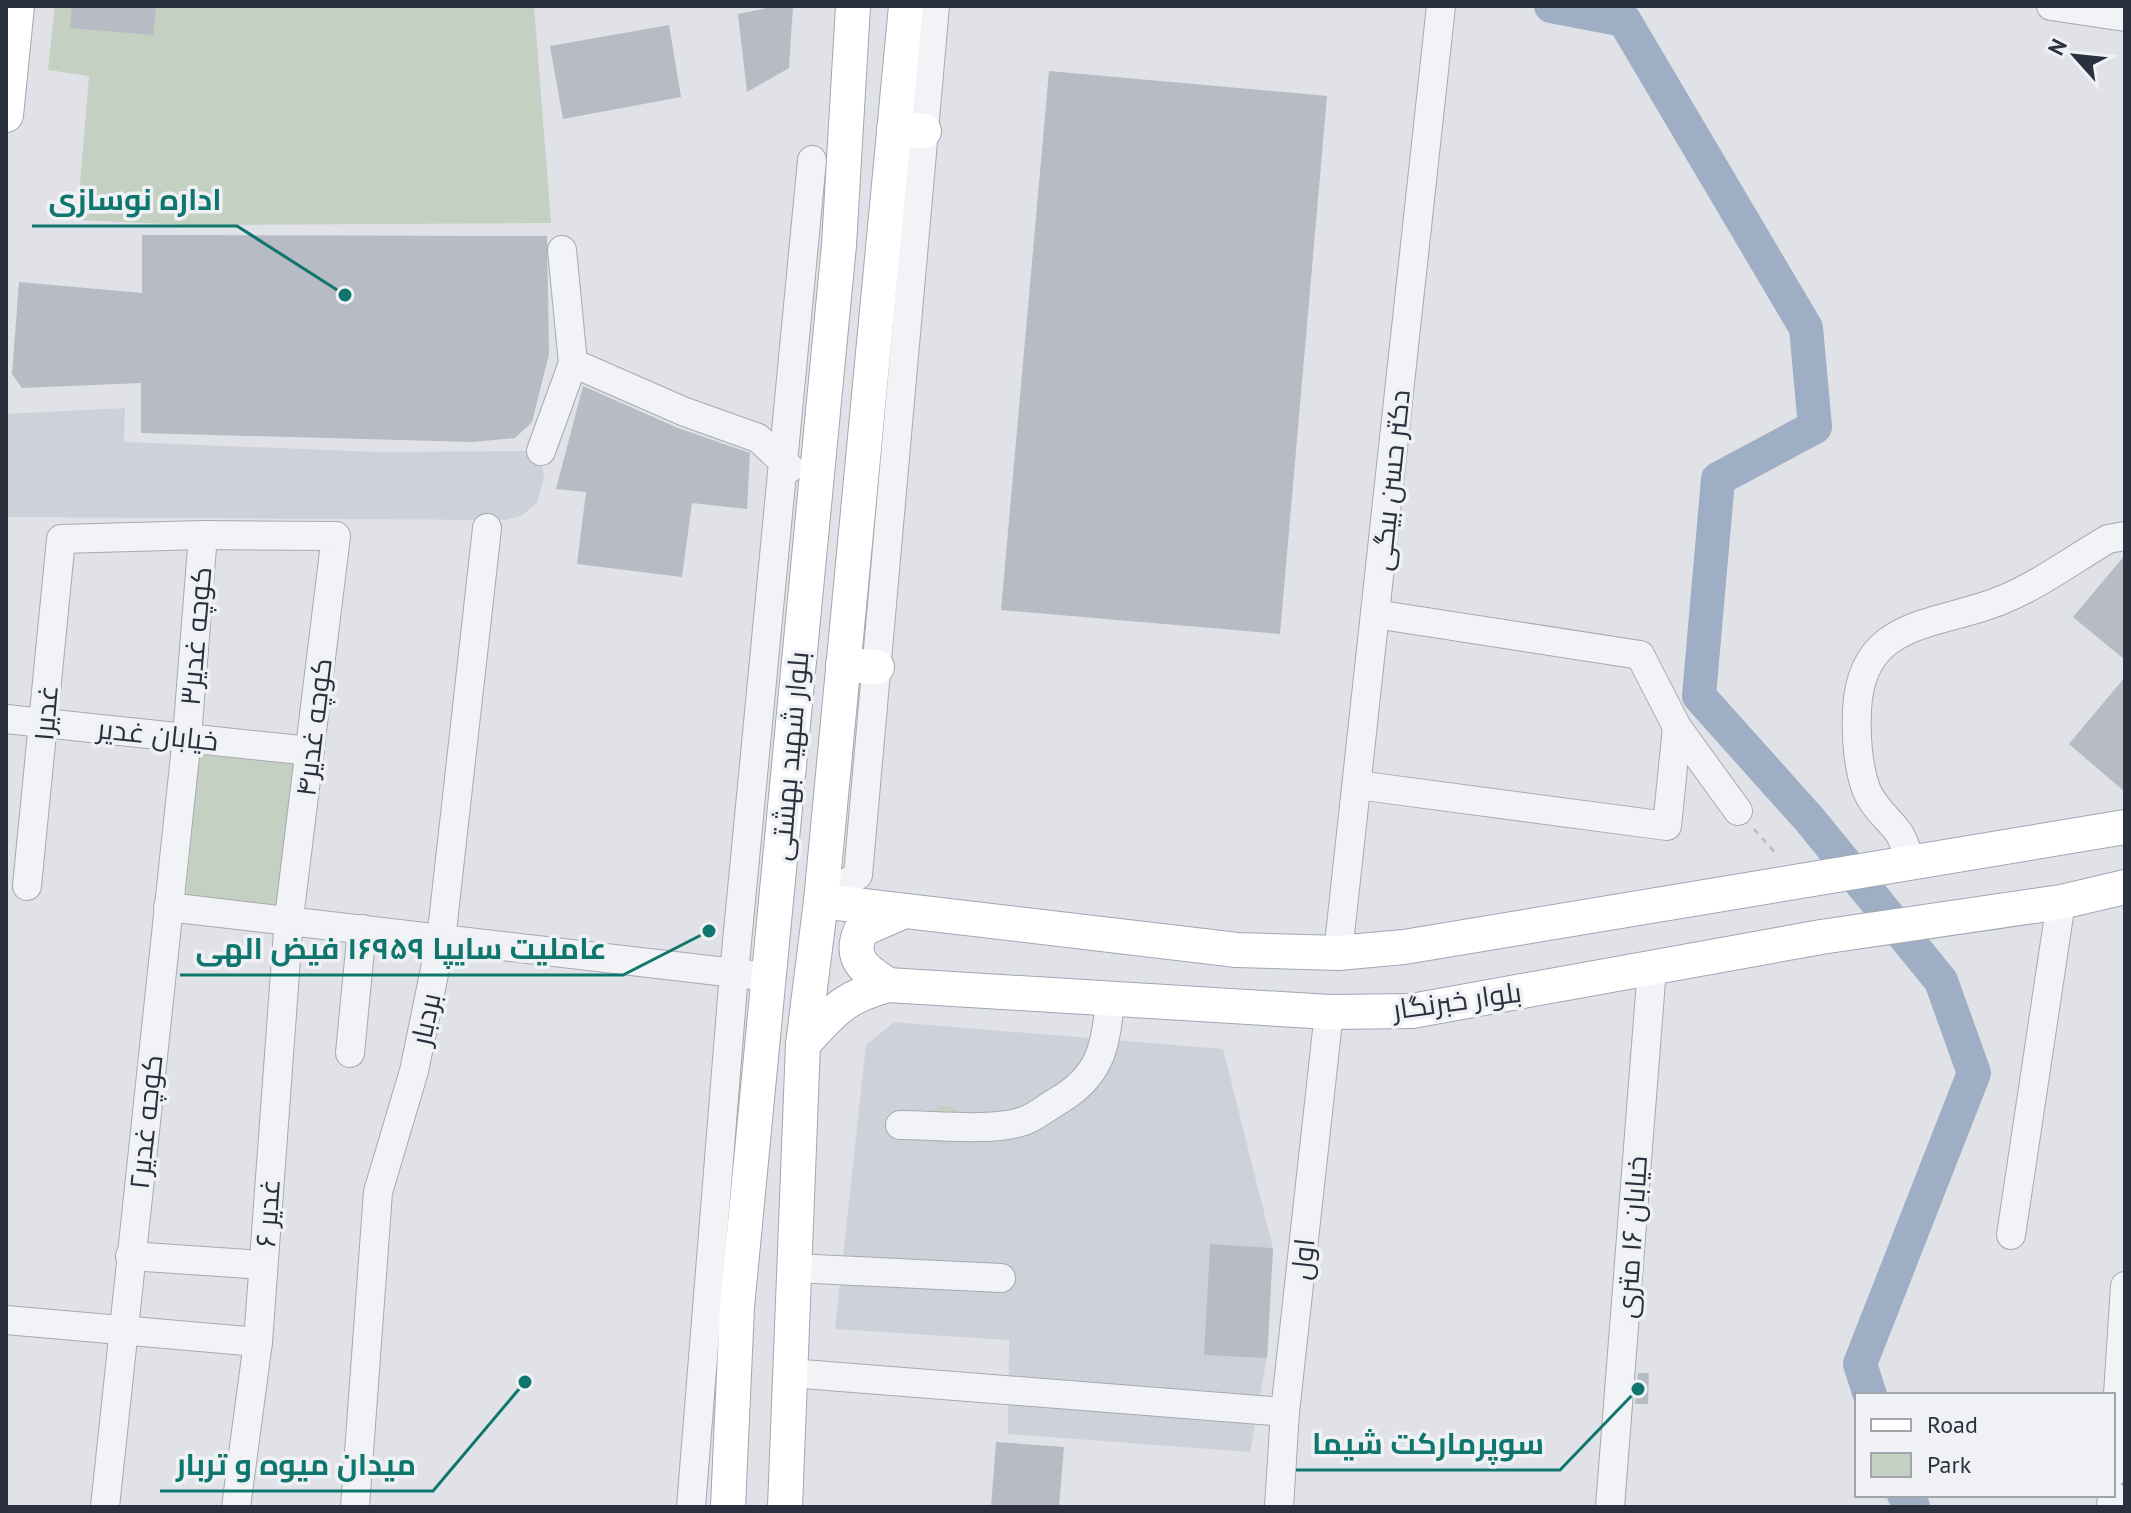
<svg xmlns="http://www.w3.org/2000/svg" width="2131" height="1513" font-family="'PT Sans',Cairo,sans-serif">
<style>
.built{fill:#ced1d9}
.green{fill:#c4d0c2}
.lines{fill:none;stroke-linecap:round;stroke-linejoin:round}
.river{stroke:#9eaec4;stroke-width:34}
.building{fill:#b7bbc4}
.minor-casing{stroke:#a6a9b1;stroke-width:30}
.major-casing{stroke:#a0a6b2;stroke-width:36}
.path{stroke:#bec0c6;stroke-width:3;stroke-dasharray:6 6;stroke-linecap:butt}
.minor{stroke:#f2f3f6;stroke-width:28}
.major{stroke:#fff;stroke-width:34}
.labels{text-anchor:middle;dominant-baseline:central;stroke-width:7;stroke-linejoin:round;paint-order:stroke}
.street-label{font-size:28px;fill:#2a303d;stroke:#eff1f5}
.leader{fill:none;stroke:#0f766e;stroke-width:3}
.callout-dot{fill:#0f766e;stroke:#eff1f5;stroke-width:3}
.callout-label{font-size:30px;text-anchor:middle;font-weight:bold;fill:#0f766e;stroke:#eff1f5;stroke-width:7;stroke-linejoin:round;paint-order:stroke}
</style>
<rect width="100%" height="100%" fill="#e0e2e7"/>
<g class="built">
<polygon points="125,408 124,442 379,452 541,451 544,478 537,503 521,516 506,520 6,517 6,414"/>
<polygon points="894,1022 1223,1049 1273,1248 1268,1351 1250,1452 1008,1434 1009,1340 835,1329 866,1045"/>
</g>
<g class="green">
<polygon points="55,6 534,6 551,223 188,225 77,220 89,76 48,70"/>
<polygon points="199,749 300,760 285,906 186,895"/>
<circle cx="946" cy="1125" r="19"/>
</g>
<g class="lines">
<g class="river">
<polyline points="1551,6 1624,20 1806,328 1815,427 1718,479 1699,696 1810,820 1941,981 1974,1073 1860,1364 1870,1395"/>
<polyline points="1904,1495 1913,1507"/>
</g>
</g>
<g class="building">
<polygon points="72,6 156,6 153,35 70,28"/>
<polygon points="777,6 793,6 789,68 747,92 738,14"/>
<polygon points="669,25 681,97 563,119 550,46"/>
<polygon points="1049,71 1327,96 1280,634 1001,610"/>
<polygon points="142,235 547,236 549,354 532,422 515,438 472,442 141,433 141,383 22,388 12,374 19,282 142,293"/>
<polygon points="583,386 678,428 750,453 747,509 692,503 682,577 577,564 586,492 556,489"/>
<polygon points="2125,555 2125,660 2073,617"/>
<polygon points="2125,677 2125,792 2069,744"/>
<polygon points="1210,1244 1273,1248 1267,1358 1204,1355"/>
<polygon points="1638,1373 1649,1373 1648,1404 1635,1404"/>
<polygon points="996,1442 1064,1447 1059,1507 991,1507"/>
</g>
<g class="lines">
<defs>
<g id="minor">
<polyline points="2051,6 2125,17"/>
<polyline points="573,363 685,412 758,438 790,468"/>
<polyline points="541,451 573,363 562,250"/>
<polyline points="1375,614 1640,655 1677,727 1738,811"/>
<polyline points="6,719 310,751"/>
<polyline points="1357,785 1667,826 1677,727"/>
<path d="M 1911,861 C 1907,852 1904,841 1899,833 C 1888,818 1873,807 1866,789 C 1858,766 1856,735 1857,710 C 1861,618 1936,627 2002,600 C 2039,585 2074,559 2108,539 L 2125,536"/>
<polyline points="27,886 61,539 203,535 336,536 289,918 258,1342 236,1507"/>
<polyline points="821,901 858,875 935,6"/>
<polyline points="168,907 752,975"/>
<polyline points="1338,953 1441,6"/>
<polyline points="350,1053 362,929"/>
<path d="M 900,1125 C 935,1125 992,1132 1024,1121 C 1035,1117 1046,1108 1056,1102 C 1100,1077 1106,1048 1110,999"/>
<polyline points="2011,1235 2061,902"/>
<polyline points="130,1256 263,1265"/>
<polyline points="794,1268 1001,1278"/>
<polyline points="6,1320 258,1342"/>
<polyline points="790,1373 1285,1412"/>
<polyline points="2113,1472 2125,1286"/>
<polyline points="105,1507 187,737 203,535"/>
<polyline points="355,1507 378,1192 414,1071 441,940 487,528"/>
<polyline points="691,1507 734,973 812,160"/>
<polyline points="1279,1507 1285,1412 1329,1012"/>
<polyline points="1610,1507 1652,968"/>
<polyline points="2111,1507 2112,1495"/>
</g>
<g id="major">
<polyline points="6,115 17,6"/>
<polyline points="894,129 924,131"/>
<polyline points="843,665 877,667"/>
<polyline points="821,901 1237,950 1338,953 1404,947 2125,827"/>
<path d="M 888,985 C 865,970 848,959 861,930 L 900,913"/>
<path d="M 803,1044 C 835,1010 842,998 888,985 L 1329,1012 L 1412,1011 L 1821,937 L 2061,902 L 2125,887"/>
<polyline points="728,1507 737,1307 839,245 853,6"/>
<polyline points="785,1507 803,1044 821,901 906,6"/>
</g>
</defs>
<use href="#minor" class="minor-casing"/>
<use href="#major" class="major-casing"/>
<polyline class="path" points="1754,829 1778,856"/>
<use href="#minor" class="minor"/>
<use href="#major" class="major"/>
</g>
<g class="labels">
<g class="street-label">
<text transform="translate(1390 480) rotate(-84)">دکتر حسن بیگی</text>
<text transform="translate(195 636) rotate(-85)">کوچه غدیر۳</text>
<text transform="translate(45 713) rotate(-85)">غدیر۱</text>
<text transform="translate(313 727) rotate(-83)">کوچه غدیر۴</text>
<text transform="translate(158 734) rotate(6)">خیابان غدیر</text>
<text transform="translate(789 756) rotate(-85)">بلوار شهید بهشتی</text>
<text transform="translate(1457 1000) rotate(-8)">بلوار خبرنگار</text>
<text transform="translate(425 1019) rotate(-78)">بردبار</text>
<text transform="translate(145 1122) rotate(-84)">کوچه غدیر۲</text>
<text transform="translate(267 1213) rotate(-86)">غدیر ۶</text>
<text transform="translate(1631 1237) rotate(-86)">خیابان ۱۶ متری</text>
<text transform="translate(1302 1259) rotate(-84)">اول</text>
</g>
</g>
<path class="leader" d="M345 295L237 226H32M709 931L623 975H180M1638 1389L1560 1470H1296M525 1382L433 1491H160"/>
<g class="callout-dot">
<circle cx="345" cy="295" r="8"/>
<circle cx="709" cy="931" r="8"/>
<circle cx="1638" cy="1389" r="8"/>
<circle cx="525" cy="1382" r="8"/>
</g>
<g class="callout-label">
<text x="135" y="210">اداره نوسازی</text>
<text x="401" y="959">عاملیت سایپا ۱۶۹۵۹ فیض الهی</text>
<text x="1428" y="1454">سوپرمارکت شیما</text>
<text x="296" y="1475">میدان میوه و تربار</text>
</g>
<rect width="2131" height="1513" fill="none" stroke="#2a303d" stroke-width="16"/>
<rect x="1855" y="1393" width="260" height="104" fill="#eff1f5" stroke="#a0a4ab" stroke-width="2"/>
<rect x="1871" y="1419" width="40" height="12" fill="#ffffff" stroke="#a0a4ab" stroke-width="2"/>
<text x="1927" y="1433" font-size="24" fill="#2a303d">Road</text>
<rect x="1871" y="1453" width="40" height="24" fill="#c4d0c2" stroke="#a0a4ab" stroke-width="2"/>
<text x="1927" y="1473" font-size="24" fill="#2a303d">Park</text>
<g transform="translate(2075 56) rotate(297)" stroke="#eff1f5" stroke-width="6" paint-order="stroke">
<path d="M0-6L14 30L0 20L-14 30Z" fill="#2a303d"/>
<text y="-12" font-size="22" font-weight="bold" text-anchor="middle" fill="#2a303d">N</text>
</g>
</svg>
